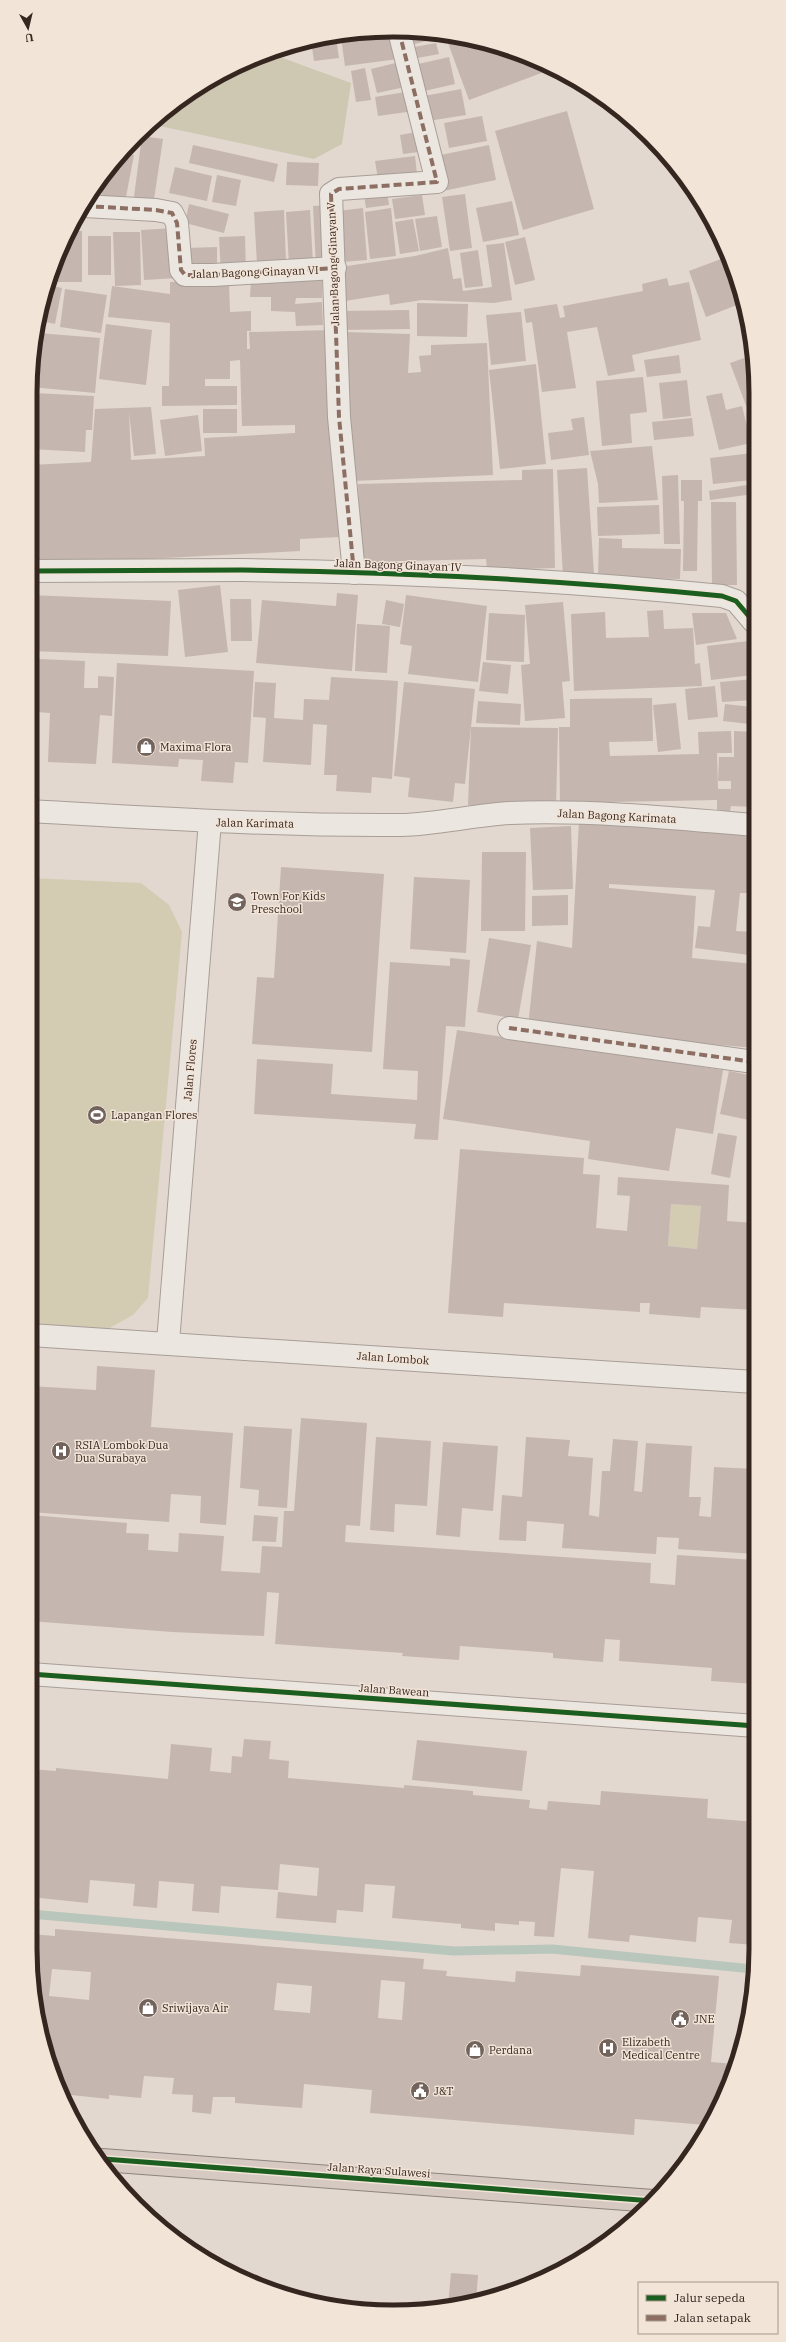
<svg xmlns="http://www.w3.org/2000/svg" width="786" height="2342" font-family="'IBM Plex Serif',serif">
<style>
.green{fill:#d3ccb3}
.cemetery{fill:#cec8b2}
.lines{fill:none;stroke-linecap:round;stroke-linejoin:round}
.stream{stroke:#b9c6bb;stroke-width:9}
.building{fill:#c5b6b0;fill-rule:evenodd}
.street-casing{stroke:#a89e97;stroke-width:24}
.highway-casing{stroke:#8d847e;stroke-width:24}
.street{stroke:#ebe6e0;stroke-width:22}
.highway{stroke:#d5c9c1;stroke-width:22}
.quiet{stroke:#8d6e63;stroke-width:4;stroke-dasharray:8 4;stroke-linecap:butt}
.cycleway-casing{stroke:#f2e4d6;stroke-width:8}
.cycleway{stroke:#1b5e20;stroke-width:5}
.labels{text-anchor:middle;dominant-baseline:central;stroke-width:3;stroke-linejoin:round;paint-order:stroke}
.street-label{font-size:11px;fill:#362620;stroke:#f2e4d6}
.poi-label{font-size:11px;fill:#362620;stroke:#f2e4d6;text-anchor:start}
.rim{fill:none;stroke:#362620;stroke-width:5}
</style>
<rect width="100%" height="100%" fill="#e2d8cf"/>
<g class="green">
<polygon points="30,878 141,883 169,905 182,932 148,1298 133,1315 106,1330 30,1325"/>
<polygon points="671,1204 701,1206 697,1249 668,1246"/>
</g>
<polygon class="cemetery" points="269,53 351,83 342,144 314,159 150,124 211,79"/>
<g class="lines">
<polyline class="stream" points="30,1914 454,1951 552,1949 753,1969"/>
</g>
<g class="building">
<polygon points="421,31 432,33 434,39 407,46 405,35"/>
<polygon points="394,32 398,59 345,66 341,38"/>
<polygon points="445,35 487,42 542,68 544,72 469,100"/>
<polygon points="336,37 339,58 314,61 311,41"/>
<polygon points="436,43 439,54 412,59 409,48"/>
<polygon points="449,57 455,84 420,92 414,65"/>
<polygon points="404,61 410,86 377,93 371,69"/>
<polygon points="365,68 371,100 356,102 351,71"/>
<polygon points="461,89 466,115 428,121 424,96"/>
<polygon points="411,91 414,111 378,116 375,97"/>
<polygon points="567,111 594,209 523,230 495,131"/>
<polygon points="482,116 487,141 449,148 444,123"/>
<polygon points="422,131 426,151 403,154 400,135"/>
<polygon points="142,136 163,139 153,206 133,204"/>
<polygon points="193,145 278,164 274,182 189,163"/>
<polygon points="489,145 496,180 443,191 436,156"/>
<polygon points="123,153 134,155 125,202 101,197 106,171"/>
<polygon points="415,156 417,174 378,179 375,161"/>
<polygon points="287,162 319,163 318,186 286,185"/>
<polygon points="175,167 212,176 207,201 169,193"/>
<polygon points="217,175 241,180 236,206 212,202"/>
<polygon points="387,192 389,205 366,208 364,195"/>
<polygon points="465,194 472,248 450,251 442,197"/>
<polygon points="422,195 425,215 395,219 392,199"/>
<polygon points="512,201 519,235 483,242 476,208"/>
<polygon points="189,204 229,214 224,233 185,223"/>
<polygon points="331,205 334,267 316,268 313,206"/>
<polygon points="363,208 367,260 342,262 338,211"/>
<polygon points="391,208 396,256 370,259 365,212"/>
<polygon points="284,210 286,262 257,264 254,212"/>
<polygon points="310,210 313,264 289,265 286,212"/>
<polygon points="437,216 442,247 420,251 415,219"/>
<polygon points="413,219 419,251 400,254 395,222"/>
<polygon points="174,228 177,278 144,280 141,230"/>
<polygon points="68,231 82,231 82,282 52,282 51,275"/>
<polygon points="113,232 140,232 141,285 115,286"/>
<rect x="88" y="236" width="23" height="39"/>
<polygon points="245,236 246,273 221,273 219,237"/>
<polygon points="525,237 535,280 515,285 505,242"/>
<polygon points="504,243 512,300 494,303 422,300 390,305 389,294 345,301 340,267 415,256 448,248 453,279 461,278 463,291 492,287 486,245"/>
<polygon points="217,247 217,273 186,273 186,248"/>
<polygon points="478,250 483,286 465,288 460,253"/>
<polygon points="729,256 742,303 706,317 689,271"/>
<polygon points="667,278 669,286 689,282 701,340 632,355 635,371 608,376 597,327 567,332 576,388 542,392 532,322 526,323 524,309 557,304 560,318 565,317 563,306 643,291 642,284"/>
<polygon points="251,279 322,280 322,298 296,298 295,304 322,302 323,325 296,326 295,312 271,311 271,297 250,297"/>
<polygon points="229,281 230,312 251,311 251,331 247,331 247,349 250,349 249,332 331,330 339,537 300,539 300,551 30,565 30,465 91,462 95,409 151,407 156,454 134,456 129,412 131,460 205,456 204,438 295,433 295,425 242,426 240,360 230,361 230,379 205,379 205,386 237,386 237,405 162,406 162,386 169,386 170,323 108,317 112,286 170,294 170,282"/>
<polygon points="48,285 62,288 55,324 42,321"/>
<polygon points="65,289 107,295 101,333 60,327"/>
<polygon points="417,303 468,304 467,337 417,336"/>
<polygon points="409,310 410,329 342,330 342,311"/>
<polygon points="521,312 526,361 491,365 486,315"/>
<polygon points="106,324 152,330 146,385 99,379"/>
<polygon points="346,332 410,334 408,373 421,372 419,356 431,355 431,345 487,343 493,475 353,481"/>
<polygon points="38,333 100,338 95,393 31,387"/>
<polygon points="679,355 681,373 647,377 644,360"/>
<polygon points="753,355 753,424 730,363"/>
<polygon points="536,364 546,464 500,469 489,370"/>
<polygon points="643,377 647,412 630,414 632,443 602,446 596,381"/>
<polygon points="687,380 691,416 663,419 659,383"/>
<polygon points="34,393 94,396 92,430 86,430 85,452 30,449 30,404 33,404"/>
<polygon points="722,393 726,410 742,406 751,443 719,450 706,396"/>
<rect x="203" y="409" width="34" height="24"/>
<polygon points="198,415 202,451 165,456 160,420"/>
<polygon points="584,417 589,455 551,460 548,433 573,430 571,419"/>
<polygon points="692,418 694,436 654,440 652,422"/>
<polygon points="652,446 658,500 599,503 598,484 590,451"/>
<polygon points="753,453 753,480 713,484 710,458"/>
<polygon points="587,468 594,574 563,576 557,470"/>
<polygon points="553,469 555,568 487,570 486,559 360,562 358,484 522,480 522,470"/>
<polygon points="678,475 680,544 664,544 662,476"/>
<polygon points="681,480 702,480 702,501 698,501 697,571 683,571 684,501 681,501"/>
<polygon points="753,484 753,494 710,500 709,491"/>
<polygon points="711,502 736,502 737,585 712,585"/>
<polygon points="659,505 660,534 598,536 597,507"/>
<polygon points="599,538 622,539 622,548 681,549 680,579 598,577"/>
<polygon points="220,585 228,652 185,657 178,590"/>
<polygon points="337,593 358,595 352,671 256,663 262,600 336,606"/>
<polygon points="30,595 171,601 168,656 30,651"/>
<polygon points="406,595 487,606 478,682 408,674 412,646 400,644"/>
<polygon points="230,599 251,599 252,641 231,641"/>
<polygon points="386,600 404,604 400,627 382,624"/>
<polygon points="563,602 570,681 562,682 565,718 525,721 521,665 530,664 525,605"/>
<polygon points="663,610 664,629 693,628 695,664 700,663 702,686 574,691 571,614 605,612 606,638 649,637 647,611"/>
<polygon points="489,613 525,615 524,662 486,660"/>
<polygon points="692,613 726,613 737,639 696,645"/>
<polygon points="357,624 390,626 387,673 355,671"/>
<polygon points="748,641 752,675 711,680 707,646"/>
<polygon points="30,658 37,658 31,747 30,747"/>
<polygon points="39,659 85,661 84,688 98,688 98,676 114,677 112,716 100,715 96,764 48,762 50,713 36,712"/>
<polygon points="483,662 511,665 508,694 479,691"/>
<polygon points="117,663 254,671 248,763 235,762 233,783 201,781 203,760 179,759 178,767 112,763"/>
<polygon points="331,677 398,681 392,779 372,777 371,793 336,791 337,775 324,775 327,725 313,724 311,765 263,762 266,718 253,717 255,682 276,683 274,718 303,720 304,699 329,700"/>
<polygon points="754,679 754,700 722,702 720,682"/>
<polygon points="404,682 475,689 465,784 455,783 453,802 408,797 410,778 394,776"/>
<polygon points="715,686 718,717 688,720 685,689"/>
<polygon points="652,698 653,741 609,742 610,756 699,754 698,732 731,731 732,753 717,753 718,789 731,789 731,781 718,781 719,757 734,757 734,731 754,732 754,807 731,806 730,812 717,812 717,800 560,803 559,727 570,727 570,699"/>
<polygon points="478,701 521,704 520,725 476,723"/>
<polygon points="676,703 681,749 658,752 653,705"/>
<polygon points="725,704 752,707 750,724 723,721"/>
<polygon points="471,727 558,728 556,807 468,805"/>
<polygon points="579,822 754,834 750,893 740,893 736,931 752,932 749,955 695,948 698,926 710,927 715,890 609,884 609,888 696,896 692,958 754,964 754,1048 528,1027 537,941 572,948"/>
<polygon points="571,826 573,889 533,890 530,828"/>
<polygon points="482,852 526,852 525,931 481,931"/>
<polygon points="281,867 384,874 372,1052 252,1044 257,977 274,978"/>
<polygon points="414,877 470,880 466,953 410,949"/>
<polygon points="568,895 568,925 532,926 532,896"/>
<polygon points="489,938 531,945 518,1019 477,1012"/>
<polygon points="450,958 470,960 465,1027 446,1026 438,1140 414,1139 416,1124 254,1114 257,1059 333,1064 331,1094 417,1100 418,1071 383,1069 390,962 450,966"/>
<polygon points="457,1030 723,1070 713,1134 676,1128 669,1171 588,1159 590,1141 443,1119"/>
<polygon points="729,1071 754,1076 754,1121 720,1114"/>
<polygon points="718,1133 737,1136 730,1178 711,1174"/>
<path d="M 460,1149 L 584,1158 L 583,1174 L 600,1175 L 596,1228 L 627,1231 L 630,1196 L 617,1195 L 618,1177 L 729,1185 L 727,1221 L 755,1223 L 755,1310 L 701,1307 L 700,1318 L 649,1314 L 650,1303 L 640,1303 L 640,1312 L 504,1303 L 503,1317 L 448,1313 ZM 671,1204 L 701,1206 L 697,1249 L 668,1246 Z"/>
<polygon points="97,1366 155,1370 151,1427 233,1433 226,1525 200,1523 201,1496 171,1494 169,1522 30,1512 30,1386 96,1390"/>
<polygon points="301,1418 367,1423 360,1526 346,1525 345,1542 651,1563 650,1583 675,1585 677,1555 755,1560 755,1684 711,1681 712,1668 619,1661 620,1640 605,1639 603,1662 553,1658 553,1653 460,1646 459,1660 402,1656 403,1653 275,1644 279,1593 267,1592 264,1636 172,1632 30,1621 30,1515 127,1523 126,1533 149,1534 148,1550 178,1552 179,1533 224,1536 221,1571 260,1573 262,1546 282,1547 284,1511 294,1511"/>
<polygon points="244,1426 292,1429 287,1508 258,1506 259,1490 240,1488"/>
<polygon points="376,1437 431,1441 427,1506 395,1504 394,1532 370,1530"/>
<polygon points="526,1437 570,1440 568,1456 593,1458 589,1515 599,1517 602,1471 610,1471 613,1439 638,1441 634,1491 642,1492 646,1443 692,1446 689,1497 701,1497 699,1516 711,1517 714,1467 755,1469 755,1554 678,1549 679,1538 657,1537 656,1554 562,1548 564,1524 527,1521 526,1541 499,1540 502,1495 522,1497"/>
<polygon points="443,1442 498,1446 493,1511 462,1508 460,1537 436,1535"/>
<polygon points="254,1515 278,1517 276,1542 252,1541"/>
<polygon points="244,1739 271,1741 269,1759 289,1761 288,1778 404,1788 404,1785 473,1791 473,1795 530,1800 529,1808 547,1810 548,1801 600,1805 601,1791 708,1799 707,1818 756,1822 756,1945 729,1943 732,1920 698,1917 696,1942 630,1935 629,1942 588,1938 594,1871 561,1868 554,1937 534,1936 535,1922 519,1921 519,1925 495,1923 495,1931 461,1928 461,1924 392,1918 395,1886 365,1884 363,1912 337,1910 336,1923 276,1918 278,1892 317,1896 319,1868 280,1864 278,1890 221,1886 219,1913 192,1911 194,1884 159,1881 157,1908 133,1906 135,1884 90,1880 88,1903 30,1897 30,1769 56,1771 56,1768 168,1779 171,1744 212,1748 210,1771 231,1773 232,1756 242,1757"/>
<polygon points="417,1740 527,1751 522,1791 412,1780"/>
<path d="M 55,1929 L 424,1959 L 423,1969 L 447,1971 L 446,1976 L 515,1982 L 516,1971 L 580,1976 L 581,1965 L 719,1976 L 711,2062 L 734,2064 L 706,2125 L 635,2119 L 634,2135 L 370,2113 L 372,2090 L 304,2084 L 302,2108 L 235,2103 L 235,2097 L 213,2097 L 211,2114 L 192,2112 L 193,2095 L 172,2094 L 174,2078 L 144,2076 L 141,2098 L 109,2095 L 109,2099 L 62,2094 L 58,2088 L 37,2020 L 30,1949 L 30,1934 L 55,1936 ZM 52,1969 L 91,1972 L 89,2000 L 49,1996 ZM 381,1980 L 405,1982 L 402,2020 L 378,2018 ZM 277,1983 L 312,1986 L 310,2013 L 274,2010 Z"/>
<polygon points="451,2273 478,2275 476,2302 448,2306"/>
</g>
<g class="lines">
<defs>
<g id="street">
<polyline points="84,206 156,210 172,213 177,223 181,270 185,275 213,275 335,268"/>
<path d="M 30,571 C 101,571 172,570 242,570 C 402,572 563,580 722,596 L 736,601 L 753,621"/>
<polyline points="354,573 339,417 331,194 339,189 437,182 399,31"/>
<path d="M 30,811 C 154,818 277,826 401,825 C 438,824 474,815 510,813 C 591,810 673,818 754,825"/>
<polyline points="509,1028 754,1062"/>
<polyline points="30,1335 755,1382"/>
<polyline points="168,1342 210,821"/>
<polyline points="30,1674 756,1726"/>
</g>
<polyline id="highway" points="102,2160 653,2201"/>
</defs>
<use href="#street" class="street-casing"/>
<use href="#highway" class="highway-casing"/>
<use href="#street" class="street"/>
<use href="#highway" class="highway"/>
<g class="quiet">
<polyline points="84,206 156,210 172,213 177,223 181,270 185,275 213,275 335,268"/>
<polyline points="354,573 339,417 331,194 339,189 437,182 399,31"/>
<polyline points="509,1028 754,1062"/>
</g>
<defs>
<g id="cycleway">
<path d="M 30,571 C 101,571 172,570 242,570 C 402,572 563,580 722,596 L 736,601 L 753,621"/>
<polyline points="30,1674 756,1726"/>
<polyline points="104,2159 653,2201"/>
</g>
</defs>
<use href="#cycleway" class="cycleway-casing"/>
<use href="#cycleway" class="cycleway"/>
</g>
<defs>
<symbol id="shop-disc" viewBox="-11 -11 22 22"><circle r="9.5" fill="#72645d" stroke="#f2e4d6"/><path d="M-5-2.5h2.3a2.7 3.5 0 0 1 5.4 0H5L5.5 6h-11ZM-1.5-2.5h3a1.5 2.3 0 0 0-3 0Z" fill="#fff"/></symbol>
<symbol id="school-disc" viewBox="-11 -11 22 22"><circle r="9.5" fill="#72645d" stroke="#f2e4d6"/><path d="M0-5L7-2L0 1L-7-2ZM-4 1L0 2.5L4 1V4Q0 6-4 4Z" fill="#fff"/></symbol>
<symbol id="stadium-disc" viewBox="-11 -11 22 22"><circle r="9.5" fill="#72645d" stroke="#f2e4d6"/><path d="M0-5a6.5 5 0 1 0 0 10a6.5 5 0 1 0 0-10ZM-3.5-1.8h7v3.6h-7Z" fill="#fff"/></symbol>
<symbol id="hospital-disc" viewBox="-11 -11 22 22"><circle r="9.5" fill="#72645d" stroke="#f2e4d6"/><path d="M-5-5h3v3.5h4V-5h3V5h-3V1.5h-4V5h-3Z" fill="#fff"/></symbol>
<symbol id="civic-disc" viewBox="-11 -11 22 22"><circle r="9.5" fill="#72645d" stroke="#f2e4d6"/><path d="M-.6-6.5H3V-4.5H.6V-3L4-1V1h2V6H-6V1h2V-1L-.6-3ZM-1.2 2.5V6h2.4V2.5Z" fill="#fff"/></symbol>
</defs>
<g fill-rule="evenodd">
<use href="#shop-disc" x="135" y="736" width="22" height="22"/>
<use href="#school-disc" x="226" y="891" width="22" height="22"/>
<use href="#stadium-disc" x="86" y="1104" width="22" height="22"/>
<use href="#hospital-disc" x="50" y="1440" width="22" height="22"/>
<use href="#shop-disc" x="137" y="1997" width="22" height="22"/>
<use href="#civic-disc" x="669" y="2008" width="22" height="22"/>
<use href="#hospital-disc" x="597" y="2037" width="22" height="22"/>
<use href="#shop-disc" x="464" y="2039" width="22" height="22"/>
<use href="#civic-disc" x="409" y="2080" width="22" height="22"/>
</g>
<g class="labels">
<g class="street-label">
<text transform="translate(333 264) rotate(-92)">Jalan Bagong Ginayan V</text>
<text transform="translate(255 272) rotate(-2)">Jalan Bagong Ginayan VI</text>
<text transform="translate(398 565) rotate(2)">Jalan Bagong Ginayan IV</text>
<text transform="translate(617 816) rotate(3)">Jalan Bagong Karimata</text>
<text transform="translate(255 823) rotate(1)">Jalan Karimata</text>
<text transform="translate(190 1070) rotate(-85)">Jalan Flores</text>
<text transform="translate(393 1358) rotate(4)">Jalan Lombok</text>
<text transform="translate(394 1690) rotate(4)">Jalan Bawean</text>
<text transform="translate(379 2170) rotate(4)">Jalan Raya Sulawesi</text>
</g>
<g class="poi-label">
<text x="160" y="747">Maxima Flora</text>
<text x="251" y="896">Town For Kids<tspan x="251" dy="13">Preschool</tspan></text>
<text x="111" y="1115">Lapangan Flores</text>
<text x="75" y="1445">RSIA Lombok Dua<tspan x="75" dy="13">Dua Surabaya</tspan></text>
<text x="162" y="2008">Sriwijaya Air</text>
<text x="694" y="2019">JNE</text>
<text x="622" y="2042">Elizabeth<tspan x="622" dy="13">Medical Centre</tspan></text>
<text x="489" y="2050">Perdana</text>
<text x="434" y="2091">J&amp;T</text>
</g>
</g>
<path d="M0 0H786V2342H0ZM393 37H393A356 356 0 0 1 749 393V1949A356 356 0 0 1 393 2305H393A356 356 0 0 1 37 1949V393A356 356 0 0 1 393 37Z" fill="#f2e4d6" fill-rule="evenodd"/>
<path class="rim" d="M393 37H393A356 356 0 0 1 749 393V1949A356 356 0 0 1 393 2305H393A356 356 0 0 1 37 1949V393A356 356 0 0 1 393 37Z"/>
<rect x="638" y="2282" width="140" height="52" fill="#f2e4d6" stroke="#a7988d"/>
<rect x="646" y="2295" width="20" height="6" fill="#1b5e20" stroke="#a7988d"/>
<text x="674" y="2302" font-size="12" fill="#362620">Jalur sepeda</text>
<rect x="646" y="2315" width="20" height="6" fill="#8d6e63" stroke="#a7988d"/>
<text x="674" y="2322" font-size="12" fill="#362620">Jalan setapak</text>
<g transform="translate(28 28) rotate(172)" stroke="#f2e4d6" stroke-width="3" paint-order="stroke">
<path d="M0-3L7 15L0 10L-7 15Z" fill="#362620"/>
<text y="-6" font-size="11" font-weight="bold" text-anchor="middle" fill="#362620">U</text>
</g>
</svg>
